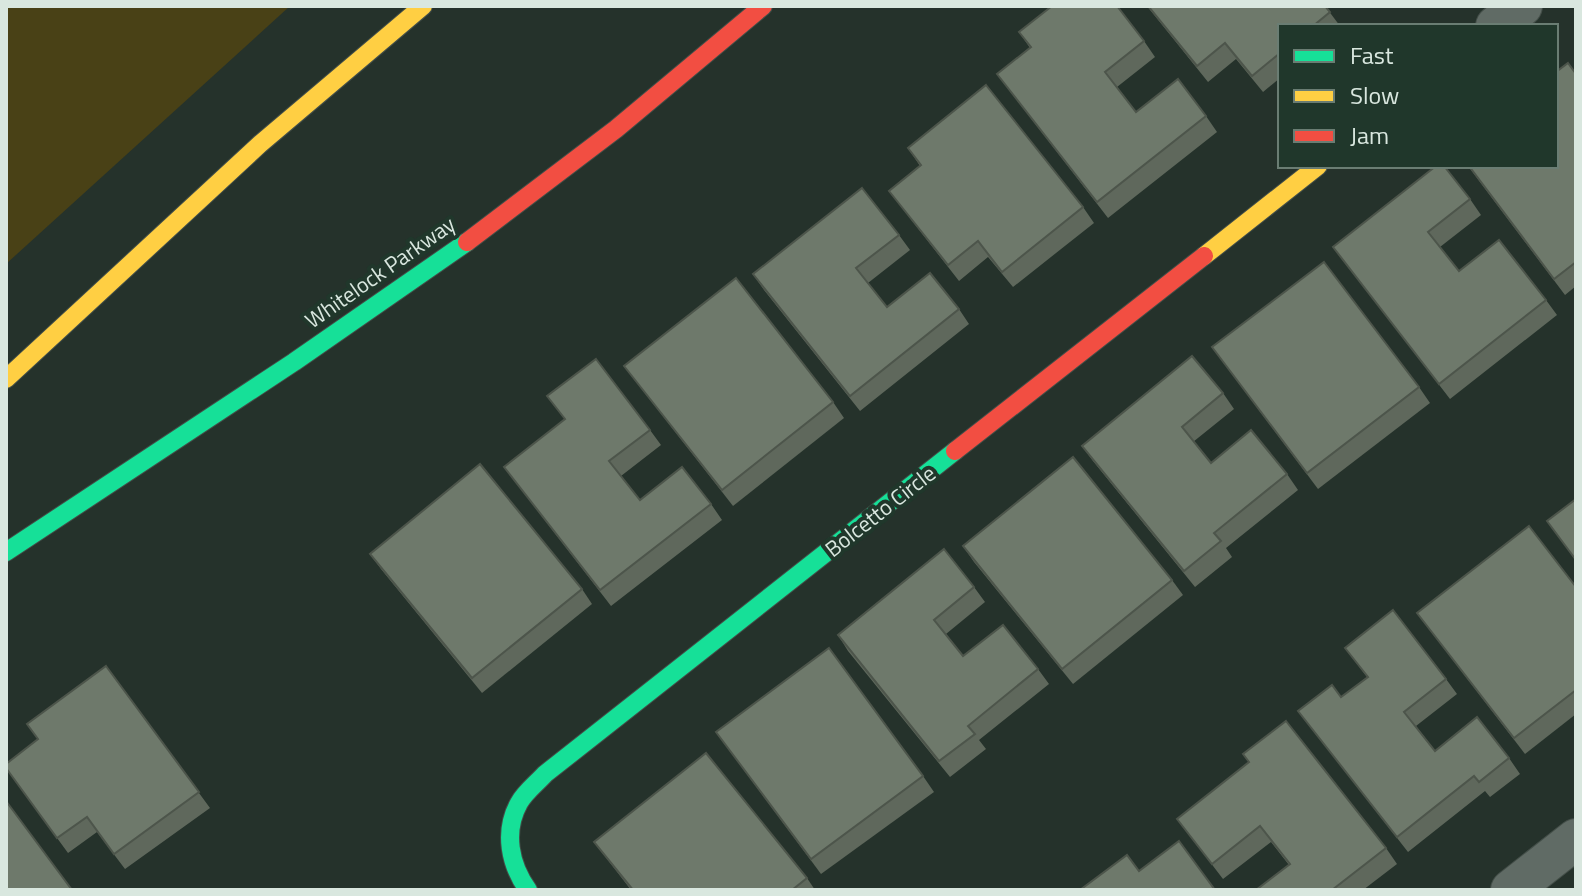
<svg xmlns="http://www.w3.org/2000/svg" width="1582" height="896" font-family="'Titillium Web',sans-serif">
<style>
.grass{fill:#494116}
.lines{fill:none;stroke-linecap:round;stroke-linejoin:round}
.street-casing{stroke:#434e48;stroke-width:42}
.fast-casing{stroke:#434e48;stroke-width:20}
.slow-casing{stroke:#434e48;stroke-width:20}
.jam-casing{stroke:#434e48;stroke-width:20}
.street{stroke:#606b65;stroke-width:40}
.fast{stroke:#16e098;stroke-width:18}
.slow{stroke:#ffcf43;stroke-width:18}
.jam{stroke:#f24e42;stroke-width:18}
.wall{fill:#5f685c}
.building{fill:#6e796b;stroke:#4d554b;stroke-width:2}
.labels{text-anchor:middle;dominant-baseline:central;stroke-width:8;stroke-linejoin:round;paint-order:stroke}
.street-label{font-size:22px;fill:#d9e7df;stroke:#20372b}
</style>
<rect width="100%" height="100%" fill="#25322b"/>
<polygon class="grass" points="6,6 290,6 6,264"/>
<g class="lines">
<defs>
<g id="street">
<polyline points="1496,26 1522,6"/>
<polyline points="1511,890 1576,839"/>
</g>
<g id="fast">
<polyline points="6,552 294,362 467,242"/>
<path d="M 528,890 C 510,865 503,832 519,803 C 525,792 536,784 545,774 L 955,451"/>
</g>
<g id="slow">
<polyline points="1204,256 1318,166"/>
<polyline points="6,379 260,144 423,6"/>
</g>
<g id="jam">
<polyline points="467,242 616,129 763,6"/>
<polyline points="955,451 1204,256"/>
</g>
</defs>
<use href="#street" class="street-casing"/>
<use href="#fast" class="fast-casing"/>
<use href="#slow" class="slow-casing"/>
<use href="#jam" class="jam-casing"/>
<use href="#street" class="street"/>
<use href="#fast" class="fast"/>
<use href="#slow" class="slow"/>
<use href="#jam" class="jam"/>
</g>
<g class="wall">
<polygon points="1147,6 1325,6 1340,26 1280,26 1280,78 1263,92 1236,59 1208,82"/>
<polygon points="1019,32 1144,41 1155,57 1117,87 1136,112 1206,116 1217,132 1108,218 997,74 1030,48"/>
<polygon points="1576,74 1576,286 1565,295 1468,166 1556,166"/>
<polygon points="908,148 1083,207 1094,223 1013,287 988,257 959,281 889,191 920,166"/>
<polygon points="1470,199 1481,215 1440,247 1459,271 1546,300 1557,315 1450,399 1333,247"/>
<polygon points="899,235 910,250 868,283 887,307 959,309 969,324 860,411 764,290 753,274"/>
<polygon points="1212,347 1419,387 1430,403 1318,489"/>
<polygon points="624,366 833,402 844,418 733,506"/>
<polygon points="1223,393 1234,409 1193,442 1211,463 1287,474 1298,490 1226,548 1232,557 1195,587 1093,461 1082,446"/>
<polygon points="547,396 650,430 661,445 621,476 640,500 711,504 722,520 611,606 504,467 565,419"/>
<polygon points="963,546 1172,580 1183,595 1073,684 974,562"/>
<polygon points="370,554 582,589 592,604 482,693 381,569"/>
<polygon points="974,587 985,602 946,634 963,656 1038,669 1049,684 979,740 986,749 950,777 848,651 838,635"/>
<polygon points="1576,587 1576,714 1525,754 1417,613"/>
<polygon points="1345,648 1446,679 1457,694 1416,726 1435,751 1509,758 1520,774 1490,797 1485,791 1408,852 1298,711 1341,697 1367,677"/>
<polygon points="106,666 210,808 125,869 97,832 68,853 6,768 38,740"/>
<polygon points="727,747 923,776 934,792 821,874"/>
<polygon points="1249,762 1386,848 1397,864 1363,890 1256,890 1289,865 1271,842 1223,879 1177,819"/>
<polygon points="594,842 807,878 815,890 631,890"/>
</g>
<g class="building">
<polygon points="1052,6 1117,6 1144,41 1105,72 1136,112 1178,79 1206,116 1097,202 997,74 1031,47 1019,32"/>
<polygon points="1148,6 1325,6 1330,12 1313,26 1280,26 1280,53 1252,76 1225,43 1197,66"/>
<polygon points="1568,63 1576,74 1576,262 1554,279 1469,166 1556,166 1556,72"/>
<polygon points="986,85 1083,207 1002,272 978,241 948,265 889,191 921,165 908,148"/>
<polygon points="1436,166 1444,166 1470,199 1428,232 1459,271 1499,240 1546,300 1439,384 1333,247"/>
<polygon points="862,188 899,235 856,268 887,307 930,273 959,309 850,396 753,274"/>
<polygon points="1324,262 1419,387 1307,473 1212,347"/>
<polygon points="736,278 833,402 722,490 624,366"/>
<polygon points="1192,356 1223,393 1182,427 1211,463 1251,430 1287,474 1214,533 1221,541 1184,571 1082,446"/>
<polygon points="596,359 650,430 609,461 640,500 682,467 711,504 600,590 504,467 565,419 547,396"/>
<polygon points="1073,457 1172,580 1062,669 963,546"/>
<polygon points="480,464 582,589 472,678 370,554"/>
<polygon points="1576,499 1576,560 1547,521"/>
<polygon points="1529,526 1576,587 1576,690 1514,738 1417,613"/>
<polygon points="944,549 974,587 934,620 963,656 1003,625 1038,669 968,726 975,734 939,761 838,635"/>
<polygon points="1393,610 1446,679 1404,712 1435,751 1477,717 1509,758 1479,782 1474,776 1397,837 1298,711 1332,685 1341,697 1368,677 1345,648"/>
<polygon points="829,648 923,776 811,859 716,732"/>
<polygon points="106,666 199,792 114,854 87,817 57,838 6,768 6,764 38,739 27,724"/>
<polygon points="1286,721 1386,848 1332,890 1256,890 1290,864 1260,826 1212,864 1177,819 1249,762 1243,754"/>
<polygon points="706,753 807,878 792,890 633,890 594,842"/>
<polygon points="6,801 72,890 6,890"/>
<polygon points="1179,841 1215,890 1080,890 1127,855 1139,871"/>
</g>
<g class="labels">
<g class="street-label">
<text transform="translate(380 272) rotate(-35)">Whitelock Parkway</text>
<text transform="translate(880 511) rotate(-38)">Bolcetto Circle</text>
</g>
</g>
<rect width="1582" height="896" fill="none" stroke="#d9e7df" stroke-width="16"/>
<rect x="1278" y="24" width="280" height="144" fill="#20372b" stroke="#6a7d73" stroke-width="2"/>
<rect x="1294" y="50" width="40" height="12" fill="#16e098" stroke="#6a7d73" stroke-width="2"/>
<text x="1350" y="64" font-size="24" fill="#d9e7df">Fast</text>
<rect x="1294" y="90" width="40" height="12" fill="#ffcf43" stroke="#6a7d73" stroke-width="2"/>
<text x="1350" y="104" font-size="24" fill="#d9e7df">Slow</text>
<rect x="1294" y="130" width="40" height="12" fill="#f24e42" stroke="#6a7d73" stroke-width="2"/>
<text x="1350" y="144" font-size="24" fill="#d9e7df">Jam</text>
</svg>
